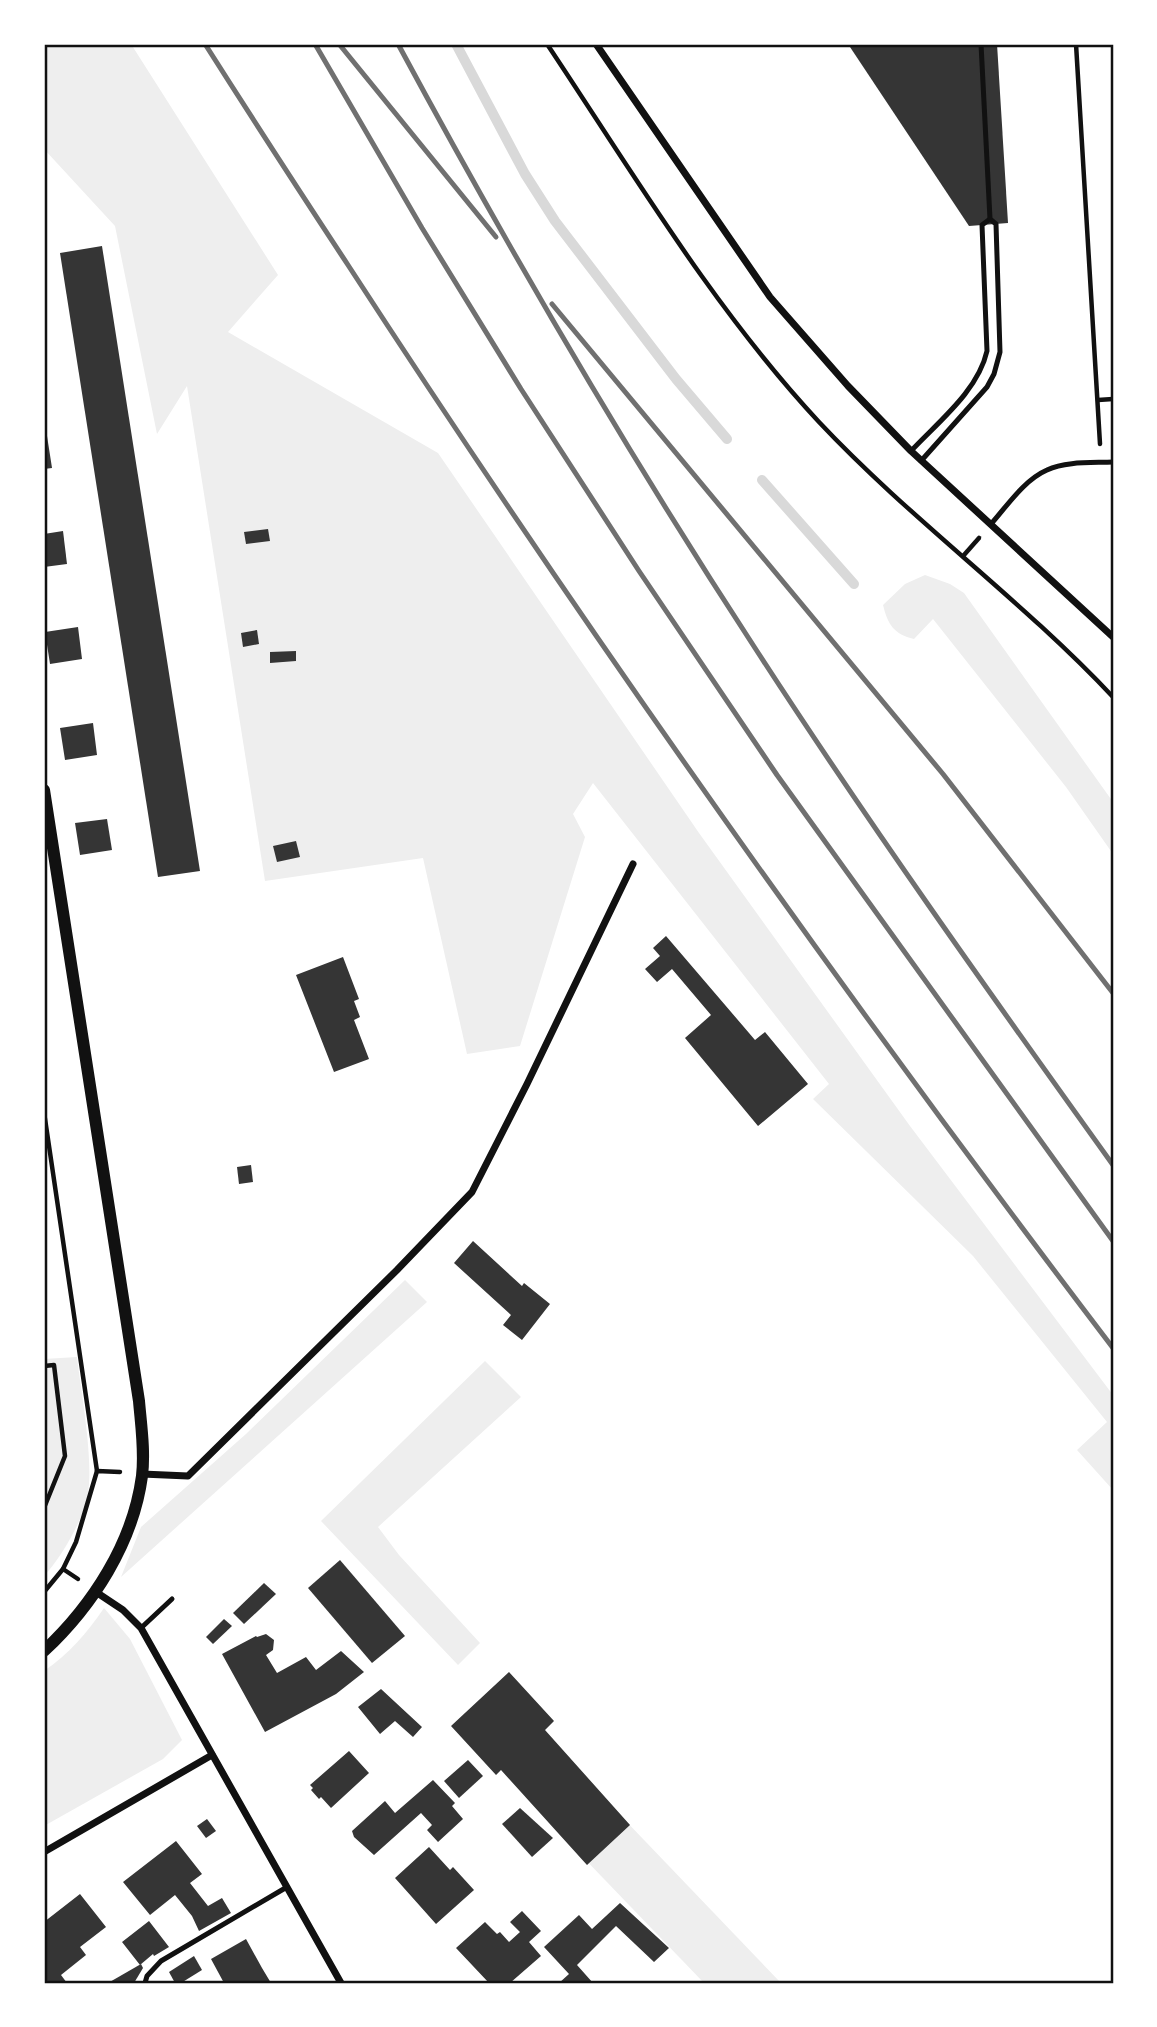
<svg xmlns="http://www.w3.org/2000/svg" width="1157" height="2027" font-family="'Archivo Narrow',sans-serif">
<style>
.green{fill:#eee}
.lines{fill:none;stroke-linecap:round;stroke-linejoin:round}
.stream{stroke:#d9d9d9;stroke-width:10}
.building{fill:#353535}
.path{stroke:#111;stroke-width:4.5}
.service{stroke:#111;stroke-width:5}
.minor{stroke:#111;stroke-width:7}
.tertiary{stroke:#111;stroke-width:12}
.rail{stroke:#707070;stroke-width:5}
.neatline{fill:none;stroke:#111;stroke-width:2.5}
</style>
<rect width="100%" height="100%" fill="#fff"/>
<g class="green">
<polygon points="44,44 131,44 278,275 228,332 438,453 699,833 910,1126 1113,1395 1113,1490 1077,1450 1107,1422 973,1256 813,1099 829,1084 593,783 573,814 585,837 520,1046 467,1054 423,858 265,881 187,386 157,434 115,226 44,149"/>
<path d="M 925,575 L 950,584 L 964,593 L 1113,802 L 1113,854 L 1066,787 L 933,619 L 914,639 C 894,634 888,625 883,605 L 905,584 Z"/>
<polygon points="405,1280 427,1302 121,1577 141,1527 246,1434"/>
<path d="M 77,1357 C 81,1393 96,1470 86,1502 C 80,1525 60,1559 44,1576 L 44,1359 Z"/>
<polygon points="485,1361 521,1397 378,1527 399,1555 480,1643 458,1665 321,1521"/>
<path d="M 104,1608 L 130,1639 L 182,1740 L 163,1759 L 44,1826 L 44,1671 C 69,1654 87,1633 104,1608 Z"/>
<polygon points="622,1817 781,1983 704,1983 579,1853"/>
</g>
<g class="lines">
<g class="stream">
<polyline points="456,44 525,174 555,221 676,379 727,439"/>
<polyline points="762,480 854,584"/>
</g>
</g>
<g class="building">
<polygon points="848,44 997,44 1008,223 969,226"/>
<polygon points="102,246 200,871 158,877 60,253"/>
<polygon points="44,436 47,436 52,468 44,469"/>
<polygon points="268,529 270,541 246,544 244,532"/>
<polygon points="63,531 67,564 44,567 44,534"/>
<polygon points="78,627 82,659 50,664 45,632"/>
<polygon points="257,630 259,644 243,647 241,633"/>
<polygon points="296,651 296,661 270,663 270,652"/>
<polygon points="93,723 97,755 65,760 60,728"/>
<polygon points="107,819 112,850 80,855 75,823"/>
<polygon points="296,841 300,857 277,862 273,846"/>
<polygon points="666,936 755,1040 765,1032 808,1084 758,1126 685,1038 711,1015 672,969 657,982 645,969 660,956 653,948"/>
<polygon points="343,957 359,999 354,1001 360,1017 354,1020 369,1059 334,1072 296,975"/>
<polygon points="251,1165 253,1182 239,1184 237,1167"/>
<polygon points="473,1241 522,1286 524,1283 550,1304 522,1340 503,1325 511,1315 454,1263"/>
<polygon points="340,1560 405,1636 372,1663 308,1588"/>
<polygon points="264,1583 276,1594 244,1624 233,1613"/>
<polygon points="224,1619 232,1626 213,1644 206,1637"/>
<polygon points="266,1634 274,1640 273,1650 266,1655 277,1673 306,1657 316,1670 341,1651 364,1672 336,1694 265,1732 222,1654 256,1636 257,1637"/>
<polygon points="509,1672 554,1721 545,1730 630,1825 587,1865 501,1770 496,1775 451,1726"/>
<polygon points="381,1689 422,1727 413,1737 395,1721 380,1734 358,1707"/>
<polygon points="349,1751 369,1773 331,1808 321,1797 319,1799 311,1790 313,1788 310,1785"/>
<polygon points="468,1760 483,1776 459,1798 444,1781"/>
<polygon points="433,1780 455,1803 452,1806 463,1819 438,1842 427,1830 432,1825 421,1813 374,1855 354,1837 352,1831 385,1801 395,1813"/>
<polygon points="520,1808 553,1838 532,1857 502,1824"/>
<polygon points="207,1819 216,1831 206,1838 197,1826"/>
<polygon points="176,1841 202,1874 190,1883 208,1906 222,1898 231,1913 199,1931 192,1916 175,1895 150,1915 123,1882"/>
<polygon points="429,1847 450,1870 453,1867 474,1890 436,1924 395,1878"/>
<polygon points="80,1894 106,1927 80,1947 86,1955 61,1975 67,1983 46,1983 44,1980 44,1922"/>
<polygon points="620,1903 669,1948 654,1962 616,1926 577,1965 593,1983 559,1983 569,1974 544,1947 579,1915 592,1929"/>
<polygon points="522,1911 541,1931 529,1942 541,1956 510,1983 489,1983 456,1948 485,1922 497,1934 500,1932 509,1942 520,1932 510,1922"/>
<polygon points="149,1921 169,1947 154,1956 153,1954 140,1965 122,1942"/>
<polygon points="246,1939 262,1968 271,1983 224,1983 211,1959"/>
<polygon points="194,1956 202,1970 181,1983 175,1983 169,1972"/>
<polygon points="141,1964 143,1968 134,1983 108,1983"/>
</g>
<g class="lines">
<g class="path">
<path d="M 547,44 C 633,173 713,308 819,422 C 911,520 1021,599 1113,697"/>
<polyline points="1076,44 1100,444"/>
<polyline points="1098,400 1113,399"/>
<polyline points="964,555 979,538"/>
<polyline points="44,1112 97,1471"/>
<polyline points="44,1366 54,1365 65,1456 44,1508"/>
<polyline points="63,1569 78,1579"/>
<polyline points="44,1592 63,1569 76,1542 97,1471 120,1472"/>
</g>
<g class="service">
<path d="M 911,451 C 938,422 978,391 987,351 L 982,225 L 990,219"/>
<polyline points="921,461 987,387 994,374 1000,352 996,224 990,219 981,44"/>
<path d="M 991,524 C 1007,506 1024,480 1047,470 C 1066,461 1092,463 1113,462"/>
<polyline points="141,1628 172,1599"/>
<polyline points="145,1983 147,1976 161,1961 287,1887"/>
</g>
<g class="minor">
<polyline points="596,44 770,297 848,386 911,451 1113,637"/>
<polyline points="142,1474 188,1476 397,1270 472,1192 527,1084 633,864"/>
<polyline points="96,1592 123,1610 141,1628 341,1983"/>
<polyline points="44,1852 212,1755"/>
</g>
<path class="tertiary" d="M 44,790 L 139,1401 C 141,1425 145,1451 142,1476 C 133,1543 93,1605 44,1651"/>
<g class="rail">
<path d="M 205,44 C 252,118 300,192 348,265 C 589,636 845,996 1113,1348"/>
<polyline points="315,44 422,228 521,389 639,571 777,775 1113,1241"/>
<polyline points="339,44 496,237"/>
<path d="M 398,44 C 509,250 627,452 755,648 C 869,824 991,995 1113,1165"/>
<polyline points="552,304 943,774 1113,993"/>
</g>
</g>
<rect width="1157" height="2027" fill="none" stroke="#ffffff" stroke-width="91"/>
<rect x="46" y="46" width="1066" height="1936" class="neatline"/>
</svg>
